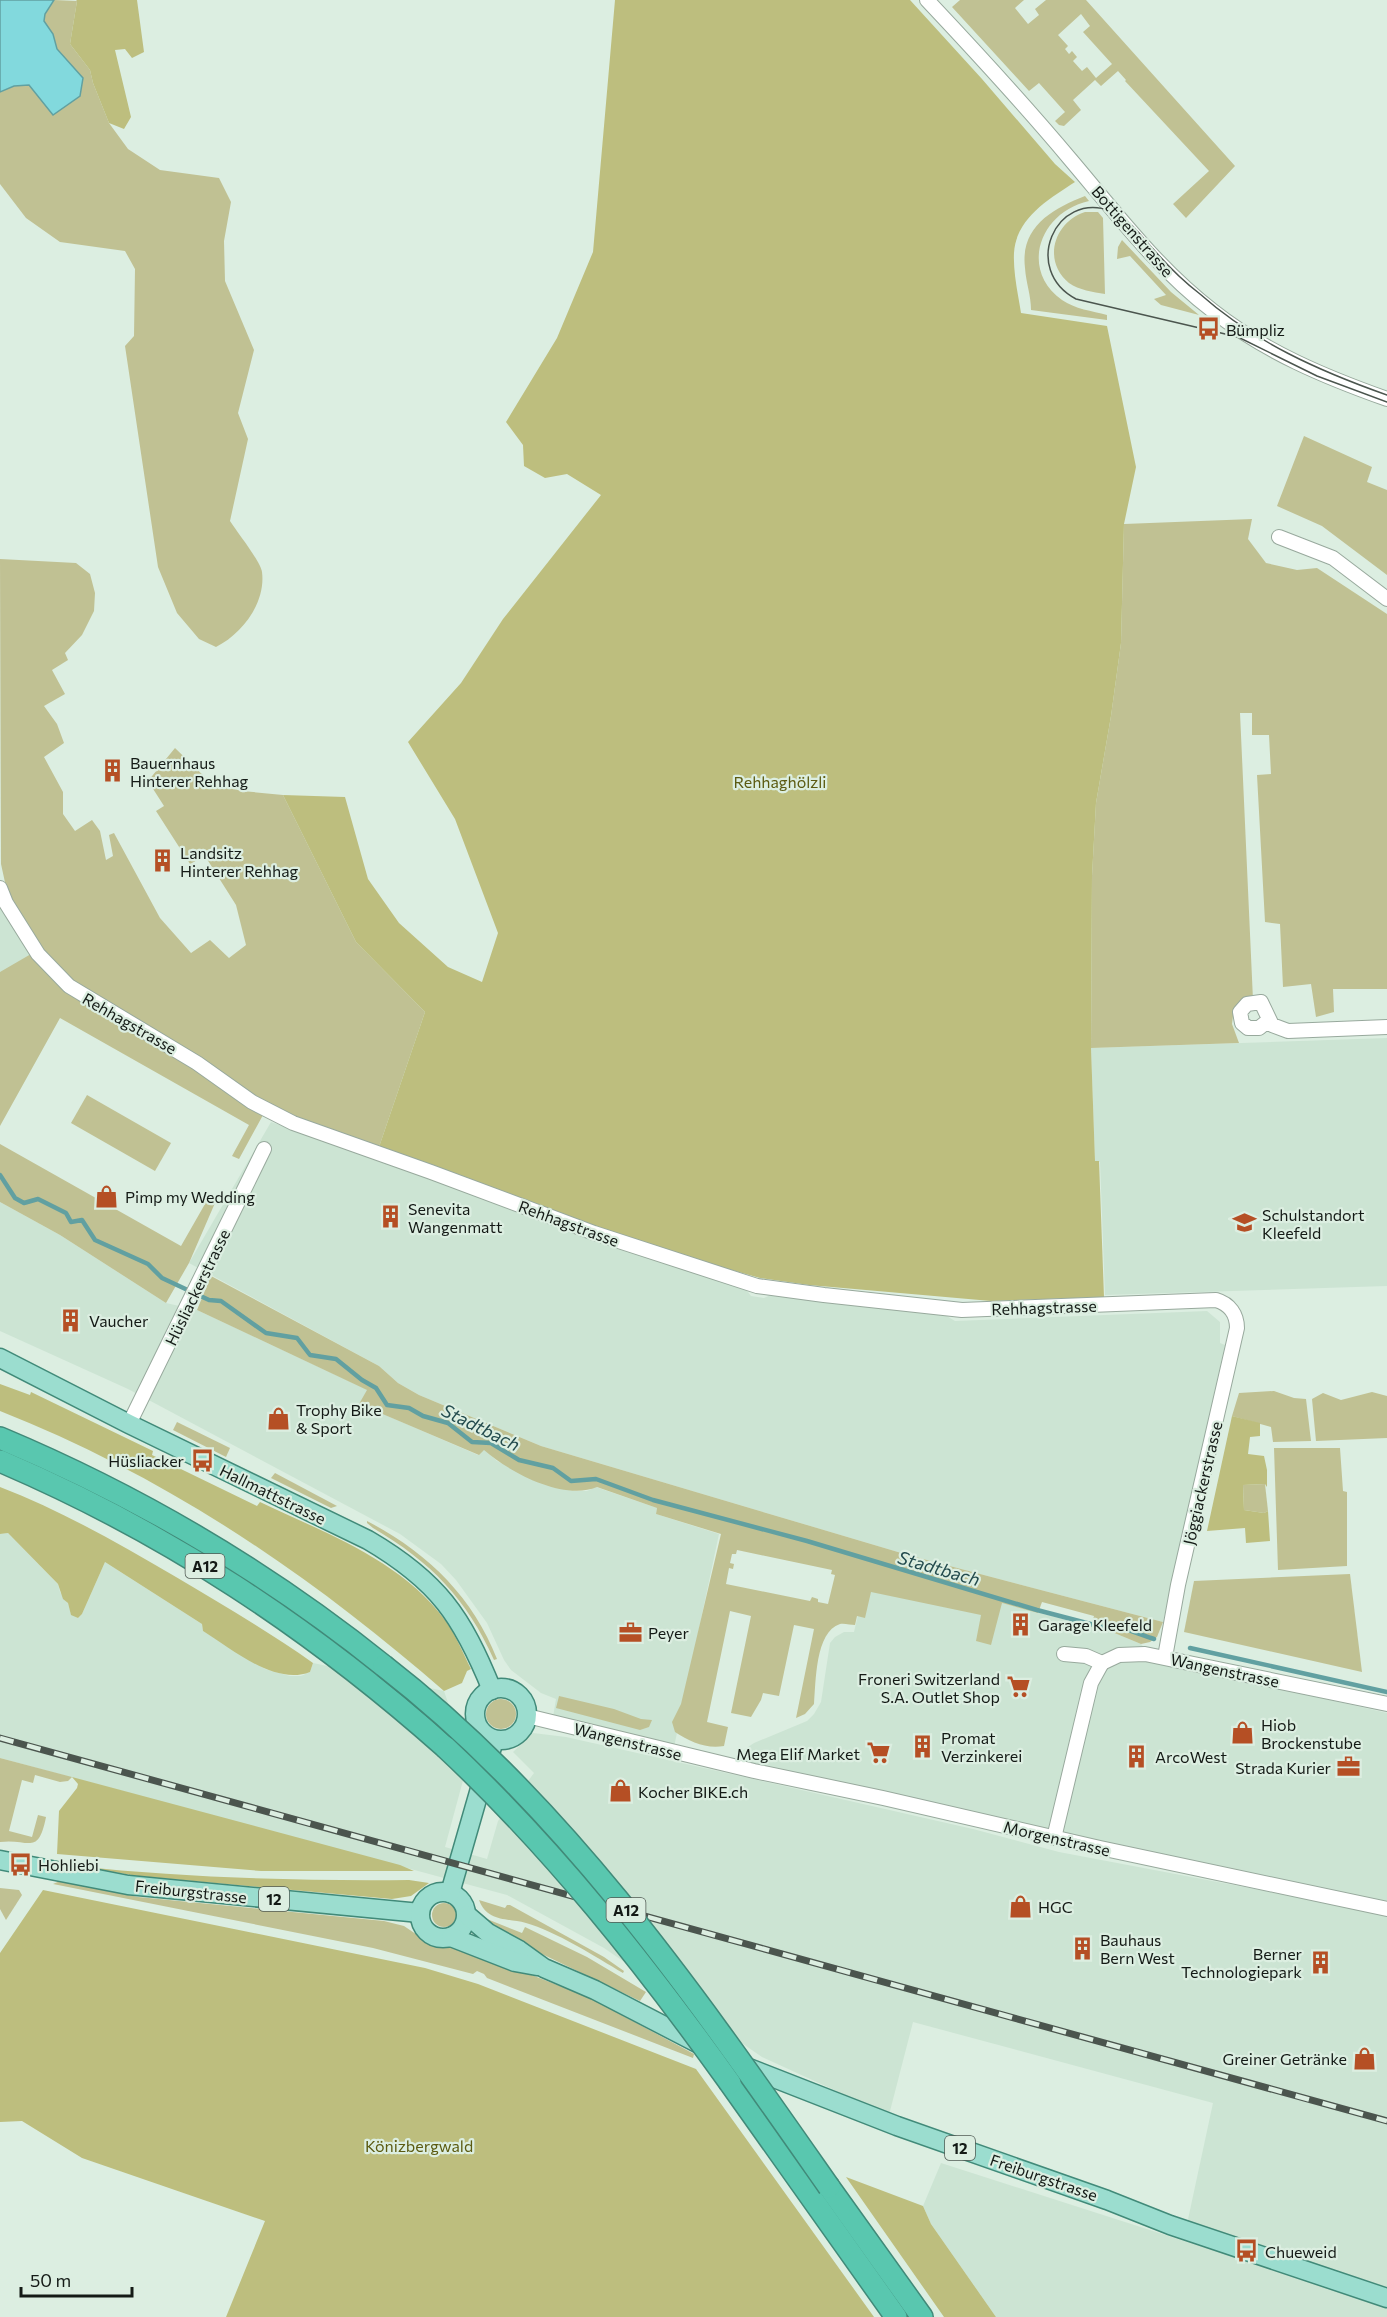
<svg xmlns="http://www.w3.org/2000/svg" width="1387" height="2317" font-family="Commissioner,sans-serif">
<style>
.built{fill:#cce4d3}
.green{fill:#c0c193;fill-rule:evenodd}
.forest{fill:#bdbe7e}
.water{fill:#82d9dd;stroke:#61a0a1;stroke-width:1.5}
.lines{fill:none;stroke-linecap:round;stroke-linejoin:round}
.stream{stroke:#61a0a1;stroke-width:4.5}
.minor-casing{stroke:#98a99d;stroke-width:16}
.major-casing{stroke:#418a79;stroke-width:21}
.highway-casing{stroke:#418a79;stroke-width:24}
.minor{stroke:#fff;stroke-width:14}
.major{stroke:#9bddcf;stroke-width:18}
.highway{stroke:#59c7af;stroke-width:21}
.tram{stroke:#4b554e;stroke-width:1.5}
.rail-casing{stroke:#4b554e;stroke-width:7}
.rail{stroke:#dceee1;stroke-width:4.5;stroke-dasharray:14;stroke-linecap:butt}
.highway-bridge-casing{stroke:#418a79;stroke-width:24;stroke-linecap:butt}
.highway-bridge{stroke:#59c7af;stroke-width:21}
.labels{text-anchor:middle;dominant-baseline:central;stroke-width:4.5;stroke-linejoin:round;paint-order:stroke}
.shield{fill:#dceee1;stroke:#505a53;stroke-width:1.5}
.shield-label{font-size:15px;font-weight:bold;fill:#141a16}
.street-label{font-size:16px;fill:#141a16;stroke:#dceee1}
.poi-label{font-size:16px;fill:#141a16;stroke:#dceee1;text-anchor:start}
.park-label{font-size:16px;fill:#5b5a10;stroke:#dceee1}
.water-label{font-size:18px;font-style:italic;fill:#234b4d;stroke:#dceee1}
</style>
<rect width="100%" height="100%" fill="#dceee1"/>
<g class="built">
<polygon points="0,902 37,961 0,983"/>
<polygon points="1387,1038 1387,1286 1105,1295 1100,1162 1095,1161 1091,1048"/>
<polygon points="271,1122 744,1287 751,1296 764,1298 775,1293 945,1315 955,1321 1207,1311 1220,1322 1220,1343 1225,1345 1163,1622 908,1555 541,1446 419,1395 398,1383 379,1366 189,1263"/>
<polygon points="0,1202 60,1235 166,1303 197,1310 368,1390 360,1404 478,1455 484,1449 497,1461 553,1487 574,1491 587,1491 596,1487 657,1508 656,1514 719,1534 674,1747 553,1717 556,1699 541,1693 511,1670 504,1660 487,1623 456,1580 441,1564 400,1534 128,1389 0,1331"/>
<polygon points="8,1533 58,1584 60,1592 68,1603 71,1614 78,1618 82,1614 105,1562 202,1624 203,1631 265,1669 290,1676 301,1676 310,1672 313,1663 444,1691 468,1762 445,1847 487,1859 498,1821 534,1773 513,1752 533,1733 566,1737 731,1774 973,1829 1059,1852 1387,1914 1387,2290 1187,2224 1213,2103 913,2022 889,2115 762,2057 604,1948 507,1895 0,1758 0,1534"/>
<polygon points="869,1568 1112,1632 1141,1644 1155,1660 1387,1713 1387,1905 738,1764 742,1751 754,1743 807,1721 814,1714 821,1702 830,1643 835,1637 844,1632 854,1632"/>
<polygon points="941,2163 1387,2306 1387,2317 996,2317 931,2224 923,2206"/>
</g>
<g class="green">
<path d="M 54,0 L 77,1 L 70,44 L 90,70 L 93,83 L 109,123 L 128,149 L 160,170 L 219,178 L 231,202 L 224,241 L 225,281 L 254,350 L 238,413 L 248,439 L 230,521 C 237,532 261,562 262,572 C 266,603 242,634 216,647 L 199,639 L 177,613 L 158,567 L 125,346 L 134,336 L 135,269 L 125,251 L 60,242 L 26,218 L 0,184 L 0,92 L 14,86 L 83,78 L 57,49 L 53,34 L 44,21 L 45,14 Z"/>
<path d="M 960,0 L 1024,0 L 1015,8 L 1028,24 L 1039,15 L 1035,9 L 1046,0 L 1086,0 L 1235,166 L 1186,218 L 1173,204 L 1209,171 L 1125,81 L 1126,80 L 1118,71 L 1101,86 L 1095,80 L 1073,100 L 1081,110 L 1064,126 L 1059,125 L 1055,121 L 1065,112 L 1039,83 L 1029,91 L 952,7 ZM 1081,14 L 1090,26 L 1083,32 L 1112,64 L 1096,78 L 1087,67 L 1082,71 L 1073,61 L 1077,57 L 1072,51 L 1069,54 L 1065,49 L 1068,46 L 1058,35 Z"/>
<path d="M 1085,196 L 1089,201 C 1040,212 1019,269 1062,300 C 1075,309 1092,311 1107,315 L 1107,320 L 1031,310 C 1031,295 1026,283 1025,268 C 1020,227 1052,209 1085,196 Z"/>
<path d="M 1085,212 L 1098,212 L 1103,218 L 1105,294 C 1093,292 1079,290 1069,283 C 1042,261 1054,222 1085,212 Z"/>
<polygon points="1122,240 1171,292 1199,315 1161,305 1154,299 1166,295 1130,256 1117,259 1118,247"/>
<polygon points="1304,436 1372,467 1367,482 1387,490 1387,575 1322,526 1277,506"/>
<polygon points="1252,519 1248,539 1266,563 1297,570 1317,568 1387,614 1387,989 1333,989 1334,1012 1316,1017 1311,984 1283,987 1280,924 1265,922 1257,775 1271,774 1269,735 1252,735 1252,713 1240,713 1253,1000 1234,1008 1232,1024 1239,1043 1091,1048 1092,876 1096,803 1111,716 1121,643 1124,524"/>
<polygon points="0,559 76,563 90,574 95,593 94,611 82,635 65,653 68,660 52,670 65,694 44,706 57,724 64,743 44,757 63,792 63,814 75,831 92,820 100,831 106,860 113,856 109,835 114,833 160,918 191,953 210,940 229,958 246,945 236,905 205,856 190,864 156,811 164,806 148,781 175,748 211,783 242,791 283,795 356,942 425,1012 379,1147 293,1117 257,1098 74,987 48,957 27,927 6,887 1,864"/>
<polygon points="31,954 75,996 103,1015 178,1056 263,1115 239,1159 232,1156 249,1125 60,1018 0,1126 0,972"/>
<polygon points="87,1095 171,1143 155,1171 71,1123"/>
<polygon points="0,1144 181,1246 205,1204 199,1200 202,1195 215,1203 189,1263 166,1303 60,1235 0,1202"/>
<path d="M 211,1276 L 379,1366 L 398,1383 L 419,1395 L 541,1446 L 908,1555 L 1163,1622 L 1157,1637 L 1150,1642 L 1141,1644 L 1112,1632 L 1091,1627 L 1094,1616 L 1042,1602 L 1038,1613 L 1002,1603 L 991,1645 L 976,1641 L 981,1615 L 871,1592 L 865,1618 L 857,1616 L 855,1625 C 851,1625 844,1623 840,1624 C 815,1632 816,1682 814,1704 L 805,1714 L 796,1718 L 814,1629 L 794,1625 L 779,1696 L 763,1693 L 761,1700 L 751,1717 L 731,1713 L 751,1616 L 730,1611 L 707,1722 L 728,1727 L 724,1746 C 706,1749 690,1742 675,1732 L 672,1722 L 681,1704 L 721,1534 L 656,1514 L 657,1508 L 597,1487 C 563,1501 509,1472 484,1450 L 479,1455 L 359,1404 L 367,1390 L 197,1310 ZM 737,1550 L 832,1570 L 831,1574 L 835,1575 L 828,1604 L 818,1602 L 818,1599 L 812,1597 L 810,1601 L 726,1584 L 729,1568 L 733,1569 L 734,1564 L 730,1563 L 732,1554 L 736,1554 Z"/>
<polygon points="1274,1391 1294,1398 1306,1399 1311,1441 1273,1442 1271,1427 1232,1416 1239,1393"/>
<polygon points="1372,1392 1387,1396 1387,1438 1316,1441 1312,1399 1323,1393 1341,1400"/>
<polygon points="177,1422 230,1448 226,1457 173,1430"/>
<polygon points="1274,1448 1340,1448 1343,1491 1347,1492 1347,1566 1278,1570"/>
<polygon points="275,1473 337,1506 331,1508 271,1478"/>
<polygon points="1265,1484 1268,1511 1264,1513 1244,1510 1243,1485"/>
<path d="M 367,1521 C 427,1552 473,1597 497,1659 L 494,1660 C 467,1599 431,1562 373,1528 L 367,1523 Z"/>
<polygon points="1350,1574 1362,1672 1184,1632 1194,1581"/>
<polygon points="559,1696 614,1709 641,1719 652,1720 649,1727 640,1730 556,1708"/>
<circle cx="501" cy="1714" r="15"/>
<path d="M 0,1758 L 72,1777 L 68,1781 L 60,1782 L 35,1775 L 33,1783 L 22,1780 L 9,1831 L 32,1837 L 38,1815 L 46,1817 C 38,1857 29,1838 0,1842 Z"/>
<polygon points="60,1881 138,1897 384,1921 404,1926 432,1945 441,1947 455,1945 588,1997 694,2054 693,2058 487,1978 484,1974 477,1971 473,1974 373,1948 53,1884"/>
<polygon points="0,1888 19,1890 22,1895 6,1920 0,1909"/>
<path d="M 479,1900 L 505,1908 L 507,1905 L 510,1905 L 604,1957 L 624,1971 L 623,1973 C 596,1957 555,1931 526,1923 C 507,1918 487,1922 479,1900 Z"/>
<circle cx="444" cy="1915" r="12"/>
<polygon points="478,1911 487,1919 522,1933 525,1927 587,1957 646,1992 640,2001 500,1934 476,1912"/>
</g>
<g class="forest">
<polygon points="76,0 137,0 144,52 132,58 125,49 115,50 131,117 124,129 109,123 93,83 90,70 70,44 77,1"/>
<path d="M 615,0 L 910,0 L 982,79 L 1055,164 L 1075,182 C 1049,199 1016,218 1014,253 C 1013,272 1018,294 1021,313 L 1107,326 L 1136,467 L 1124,524 L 1121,643 L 1111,716 L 1096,803 L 1092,876 L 1091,1048 L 1095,1161 L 1099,1161 L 1104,1297 L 991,1301 L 809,1285 L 760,1278 L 650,1247 L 379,1147 L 425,1012 L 356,942 L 283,795 L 345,797 L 368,879 L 399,923 L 448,967 L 482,982 L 498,933 L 455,819 L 408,742 L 461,683 L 503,619 L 601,495 L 567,474 L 545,478 L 524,466 L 523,445 L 506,422 L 557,338 L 593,252 Z"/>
<path d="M 0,1384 L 30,1395 L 31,1392 L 153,1451 L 152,1455 L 257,1506 L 260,1502 C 325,1533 401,1560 445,1620 C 456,1635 463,1653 471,1669 L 467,1671 L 462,1683 L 444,1691 C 308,1573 167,1477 0,1411 Z"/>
<polygon points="1232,1416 1260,1423 1260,1436 1250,1437 1248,1454 1264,1456 1267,1470 1267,1487 1265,1484 1243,1485 1244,1510 1264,1513 1268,1511 1270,1541 1246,1543 1245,1528 1207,1531"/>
<path d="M 0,1487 C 62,1511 120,1544 176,1577 C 223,1605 269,1632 313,1663 L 310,1672 C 275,1686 232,1649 203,1631 L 202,1624 L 105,1562 L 82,1614 L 78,1618 L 71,1615 L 68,1603 L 63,1599 L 58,1584 L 8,1533 L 0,1534 Z"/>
<polygon points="72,1777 400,1865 414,1871 261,1871 57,1854 59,1811 77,1788 78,1784"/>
<path d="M 76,1866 C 187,1878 298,1881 409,1880 L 429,1883 L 411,1896 L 392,1899 L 138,1876 Z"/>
<polygon points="43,1890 425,1968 478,1984 696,2069 874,2317 226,2317 265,2221 82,2158 22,2121 0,2122 0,1953"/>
<polygon points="846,2177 923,2206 931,2224 996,2317 944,2317"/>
</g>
<polygon class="water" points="0,0 54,0 45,14 44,21 53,34 57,49 83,78 80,96 53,115 29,85 14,86 0,92"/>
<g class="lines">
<g class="stream">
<path d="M 0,1175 L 15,1198 L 24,1203 L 38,1199 L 66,1213 L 71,1222 L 82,1220 L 95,1240 L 148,1264 L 162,1278 L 209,1300 L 221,1301 L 266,1333 L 297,1338 L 310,1355 L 336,1359 L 362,1380 L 376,1388 L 387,1405 L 409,1408 L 423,1416 L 448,1423 L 472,1442 L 491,1443 L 519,1460 L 553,1468 L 571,1481 L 596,1479 L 653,1500 L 807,1541 L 1037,1610 L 1102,1627 C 1116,1623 1140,1635 1154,1639"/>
<polyline points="1190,1648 1387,1692"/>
</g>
<defs>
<g id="minor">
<path d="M 927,0 C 976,52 1024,104 1070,159 C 1115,212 1158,269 1213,311 C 1265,352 1325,377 1387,399"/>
<polyline points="1279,537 1333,558 1387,599"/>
<path d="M 0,888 L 6,903 L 38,954 L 69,986 L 197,1063 L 252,1102 L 293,1123 L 431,1172 L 594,1233 L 757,1286 L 824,1295 L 962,1310 L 1216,1300 C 1230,1304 1237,1315 1237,1328 L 1178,1585 L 1165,1657"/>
<polyline points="1269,1020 1259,1028 1248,1028 1242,1023 1240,1012 1247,1004 1261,1002 1272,1025 1288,1031 1387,1027"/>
<polyline points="129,1424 264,1149"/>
<polyline points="1064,1654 1086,1656 1102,1663"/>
<polyline points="1102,1663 1119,1655 1145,1654 1387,1704"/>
<polyline points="527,1716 754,1771 883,1798 1100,1848 1387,1909"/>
<polyline points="1054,1838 1091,1683 1102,1663"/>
</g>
<g id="major">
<path d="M 0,1358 L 129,1424 L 368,1540 C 438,1581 462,1616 492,1690"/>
<circle cx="501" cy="1714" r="26"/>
<polyline points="0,1860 128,1885 420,1913"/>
<circle cx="443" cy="1915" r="23"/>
<polyline points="450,1893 492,1747"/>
<polyline points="467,1915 488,1933 519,1950 544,1968 595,1990 703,2046"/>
<polyline points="451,1937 515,1962 537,1966"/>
<polyline points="741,2065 897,2126 1107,2200 1170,2225 1387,2298"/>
</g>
<g id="highway">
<path d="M 0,1438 C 138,1496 267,1572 384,1666"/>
<path d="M 0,1461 C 166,1532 310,1627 445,1747"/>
<polyline points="730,2083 896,2317"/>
<polyline points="829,2187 922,2317"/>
</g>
</defs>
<use href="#minor" class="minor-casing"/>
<use href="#major" class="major-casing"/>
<use href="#highway" class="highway-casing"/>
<use href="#minor" class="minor"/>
<use href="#major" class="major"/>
<use href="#highway" class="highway"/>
<path class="tram" d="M 1387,395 C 1319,371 1254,342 1200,294 C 1183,281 1168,266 1154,250 C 1141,236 1129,218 1111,211 C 1055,190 1021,270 1076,299 L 1238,337 L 1317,376 L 1387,402"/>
<defs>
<polyline id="rail" points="0,1738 1387,2121"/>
</defs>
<use href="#rail" class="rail-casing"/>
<use href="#rail" class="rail"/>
<defs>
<g id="highway-bridge">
<path d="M 384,1666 C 566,1807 698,2000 829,2187"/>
<path d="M 445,1747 C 553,1848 644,1963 730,2083"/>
</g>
</defs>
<use href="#highway-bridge" class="highway-bridge-casing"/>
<use href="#highway-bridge" class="highway-bridge"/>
</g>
<defs>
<symbol id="bus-bare" viewBox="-9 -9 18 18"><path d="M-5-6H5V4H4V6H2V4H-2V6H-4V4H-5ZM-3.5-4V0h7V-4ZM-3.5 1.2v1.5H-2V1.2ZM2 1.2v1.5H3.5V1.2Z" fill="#b54f24" stroke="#dceee1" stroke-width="2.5" paint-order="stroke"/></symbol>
<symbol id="building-bare" viewBox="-9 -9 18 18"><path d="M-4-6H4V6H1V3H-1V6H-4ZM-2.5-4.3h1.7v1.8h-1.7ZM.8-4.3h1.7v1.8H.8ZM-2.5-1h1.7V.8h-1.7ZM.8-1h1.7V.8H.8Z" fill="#b54f24" stroke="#dceee1" stroke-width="2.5" paint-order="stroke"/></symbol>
<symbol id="shop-bare" viewBox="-9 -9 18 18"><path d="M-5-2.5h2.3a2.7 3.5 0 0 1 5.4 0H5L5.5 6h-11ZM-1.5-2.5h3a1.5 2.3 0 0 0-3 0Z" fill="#b54f24" stroke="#dceee1" stroke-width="2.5" paint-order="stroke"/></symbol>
<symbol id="school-bare" viewBox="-9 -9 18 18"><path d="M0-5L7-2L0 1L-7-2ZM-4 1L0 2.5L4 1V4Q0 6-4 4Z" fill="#b54f24" stroke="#dceee1" stroke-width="2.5" paint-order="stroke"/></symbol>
<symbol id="office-bare" viewBox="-9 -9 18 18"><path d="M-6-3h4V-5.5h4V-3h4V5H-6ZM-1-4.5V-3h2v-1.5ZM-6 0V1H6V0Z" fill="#b54f24" stroke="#dceee1" stroke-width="2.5" paint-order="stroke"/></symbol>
<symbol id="supermarket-bare" viewBox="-9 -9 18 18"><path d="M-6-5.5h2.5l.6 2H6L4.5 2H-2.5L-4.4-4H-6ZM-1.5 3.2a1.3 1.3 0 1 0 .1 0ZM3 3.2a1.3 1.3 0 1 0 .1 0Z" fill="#b54f24" stroke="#dceee1" stroke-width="2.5" paint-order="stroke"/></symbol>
</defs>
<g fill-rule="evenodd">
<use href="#bus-bare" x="1192" y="312" width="33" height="33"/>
<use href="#building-bare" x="96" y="754" width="33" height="33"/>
<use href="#building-bare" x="146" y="844" width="33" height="33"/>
<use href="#shop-bare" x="90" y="1180" width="33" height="33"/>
<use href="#building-bare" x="374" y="1200" width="33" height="33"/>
<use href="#school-bare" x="1228" y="1206" width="33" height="33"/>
<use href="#building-bare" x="54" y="1304" width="33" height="33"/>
<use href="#shop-bare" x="262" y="1402" width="33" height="33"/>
<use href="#bus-bare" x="186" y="1444" width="33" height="33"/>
<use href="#building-bare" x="1004" y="1608" width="33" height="33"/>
<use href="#office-bare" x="614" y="1616" width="33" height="33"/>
<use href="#supermarket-bare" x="1002" y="1670" width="33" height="33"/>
<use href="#shop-bare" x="1226" y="1716" width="33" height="33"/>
<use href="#building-bare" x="906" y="1730" width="33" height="33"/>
<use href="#supermarket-bare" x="862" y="1736" width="33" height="33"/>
<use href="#building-bare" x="1120" y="1740" width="33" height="33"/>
<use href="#office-bare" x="1332" y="1750" width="33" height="33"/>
<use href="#shop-bare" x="604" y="1774" width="33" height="33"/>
<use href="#bus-bare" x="4" y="1848" width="33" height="33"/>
<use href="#shop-bare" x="1004" y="1890" width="33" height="33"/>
<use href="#building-bare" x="1066" y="1932" width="33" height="33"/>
<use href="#building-bare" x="1304" y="1946" width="33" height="33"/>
<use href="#shop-bare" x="1348" y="2042" width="33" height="33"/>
<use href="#bus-bare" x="1230" y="2234" width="33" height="33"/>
</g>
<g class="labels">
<g class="shield">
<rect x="185.5" y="1554" width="39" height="24" rx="4.5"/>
<rect x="259" y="1887" width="30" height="24" rx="4.5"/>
<rect x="606.5" y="1898" width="39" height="24" rx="4.5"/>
<rect x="945" y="2136" width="30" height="24" rx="4.5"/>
</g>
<g class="shield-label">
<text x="205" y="1566">A12</text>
<text x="274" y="1899">12</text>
<text x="626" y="1910">A12</text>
<text x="960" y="2148">12</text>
</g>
<g class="street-label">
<text transform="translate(1133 231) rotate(49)">Bottigenstrasse</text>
<text transform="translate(130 1023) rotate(30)">Rehhagstrasse</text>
<text transform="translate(569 1223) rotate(20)">Rehhagstrasse</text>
<text transform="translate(197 1287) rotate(-64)">Hüsliackerstrasse</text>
<text transform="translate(1044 1307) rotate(-2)">Rehhagstrasse</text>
<text transform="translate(1202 1483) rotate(-77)">Jöggiackerstrasse</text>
<text transform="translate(273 1494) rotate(26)">Hallmattstrasse</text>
<text transform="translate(1225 1670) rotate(12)">Wangenstrasse</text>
<text transform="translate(628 1741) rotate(14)">Wangenstrasse</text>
<text transform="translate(1057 1838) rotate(13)">Morgenstrasse</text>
<text transform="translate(191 1891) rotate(6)">Freiburgstrasse</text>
<text transform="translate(1044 2177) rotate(19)">Freiburgstrasse</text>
</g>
<g class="poi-label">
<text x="1226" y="329">Bümpliz</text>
<text x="130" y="762">Bauernhaus<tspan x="130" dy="18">Hinterer Rehhag</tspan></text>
<text x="180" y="852">Landsitz<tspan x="180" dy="18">Hinterer Rehhag</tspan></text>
<text x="125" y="1196">Pimp my Wedding</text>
<text x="408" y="1208">Senevita<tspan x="408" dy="18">Wangenmatt</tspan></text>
<text x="1262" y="1214">Schulstandort<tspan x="1262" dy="18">Kleefeld</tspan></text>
<text x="89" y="1320">Vaucher</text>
<text x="296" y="1409">Trophy Bike<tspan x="296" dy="18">&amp; Sport</tspan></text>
<text x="184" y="1460" text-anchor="end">Hüsliacker</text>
<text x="1038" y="1624">Garage Kleefeld</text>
<text x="648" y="1632">Peyer</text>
<text x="1000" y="1678" text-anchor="end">Froneri Switzerland<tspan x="1000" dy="18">S.A. Outlet Shop</tspan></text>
<text x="1261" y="1724">Hiob<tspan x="1261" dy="18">Brockenstube</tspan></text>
<text x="941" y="1737">Promat<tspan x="941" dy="18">Verzinkerei</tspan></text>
<text x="860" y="1753" text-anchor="end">Mega Elif Market</text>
<text x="1155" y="1756">ArcoWest</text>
<text x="1331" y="1767" text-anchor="end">Strada Kurier</text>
<text x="638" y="1791">Kocher BIKE.ch</text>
<text x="38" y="1864">Hohliebi</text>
<text x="1038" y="1906">HGC</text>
<text x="1100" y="1939">Bauhaus<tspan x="1100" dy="18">Bern West</tspan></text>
<text x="1302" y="1953" text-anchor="end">Berner<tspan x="1302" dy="18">Technologiepark</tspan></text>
<text x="1347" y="2058" text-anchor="end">Greiner Getränke</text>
<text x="1265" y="2251">Chueweid</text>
</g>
<g class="park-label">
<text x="780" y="781">Rehhaghölzli</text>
<text x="419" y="2145">Könizbergwald</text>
</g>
<g class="water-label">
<text transform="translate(481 1427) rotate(26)">Stadtbach</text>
<text transform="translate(939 1568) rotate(16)">Stadtbach</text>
</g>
</g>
<path d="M21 2287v9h111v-9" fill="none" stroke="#141a16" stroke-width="3"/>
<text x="30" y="2287" font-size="18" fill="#141a16" stroke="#dceee1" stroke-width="4.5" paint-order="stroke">50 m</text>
</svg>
